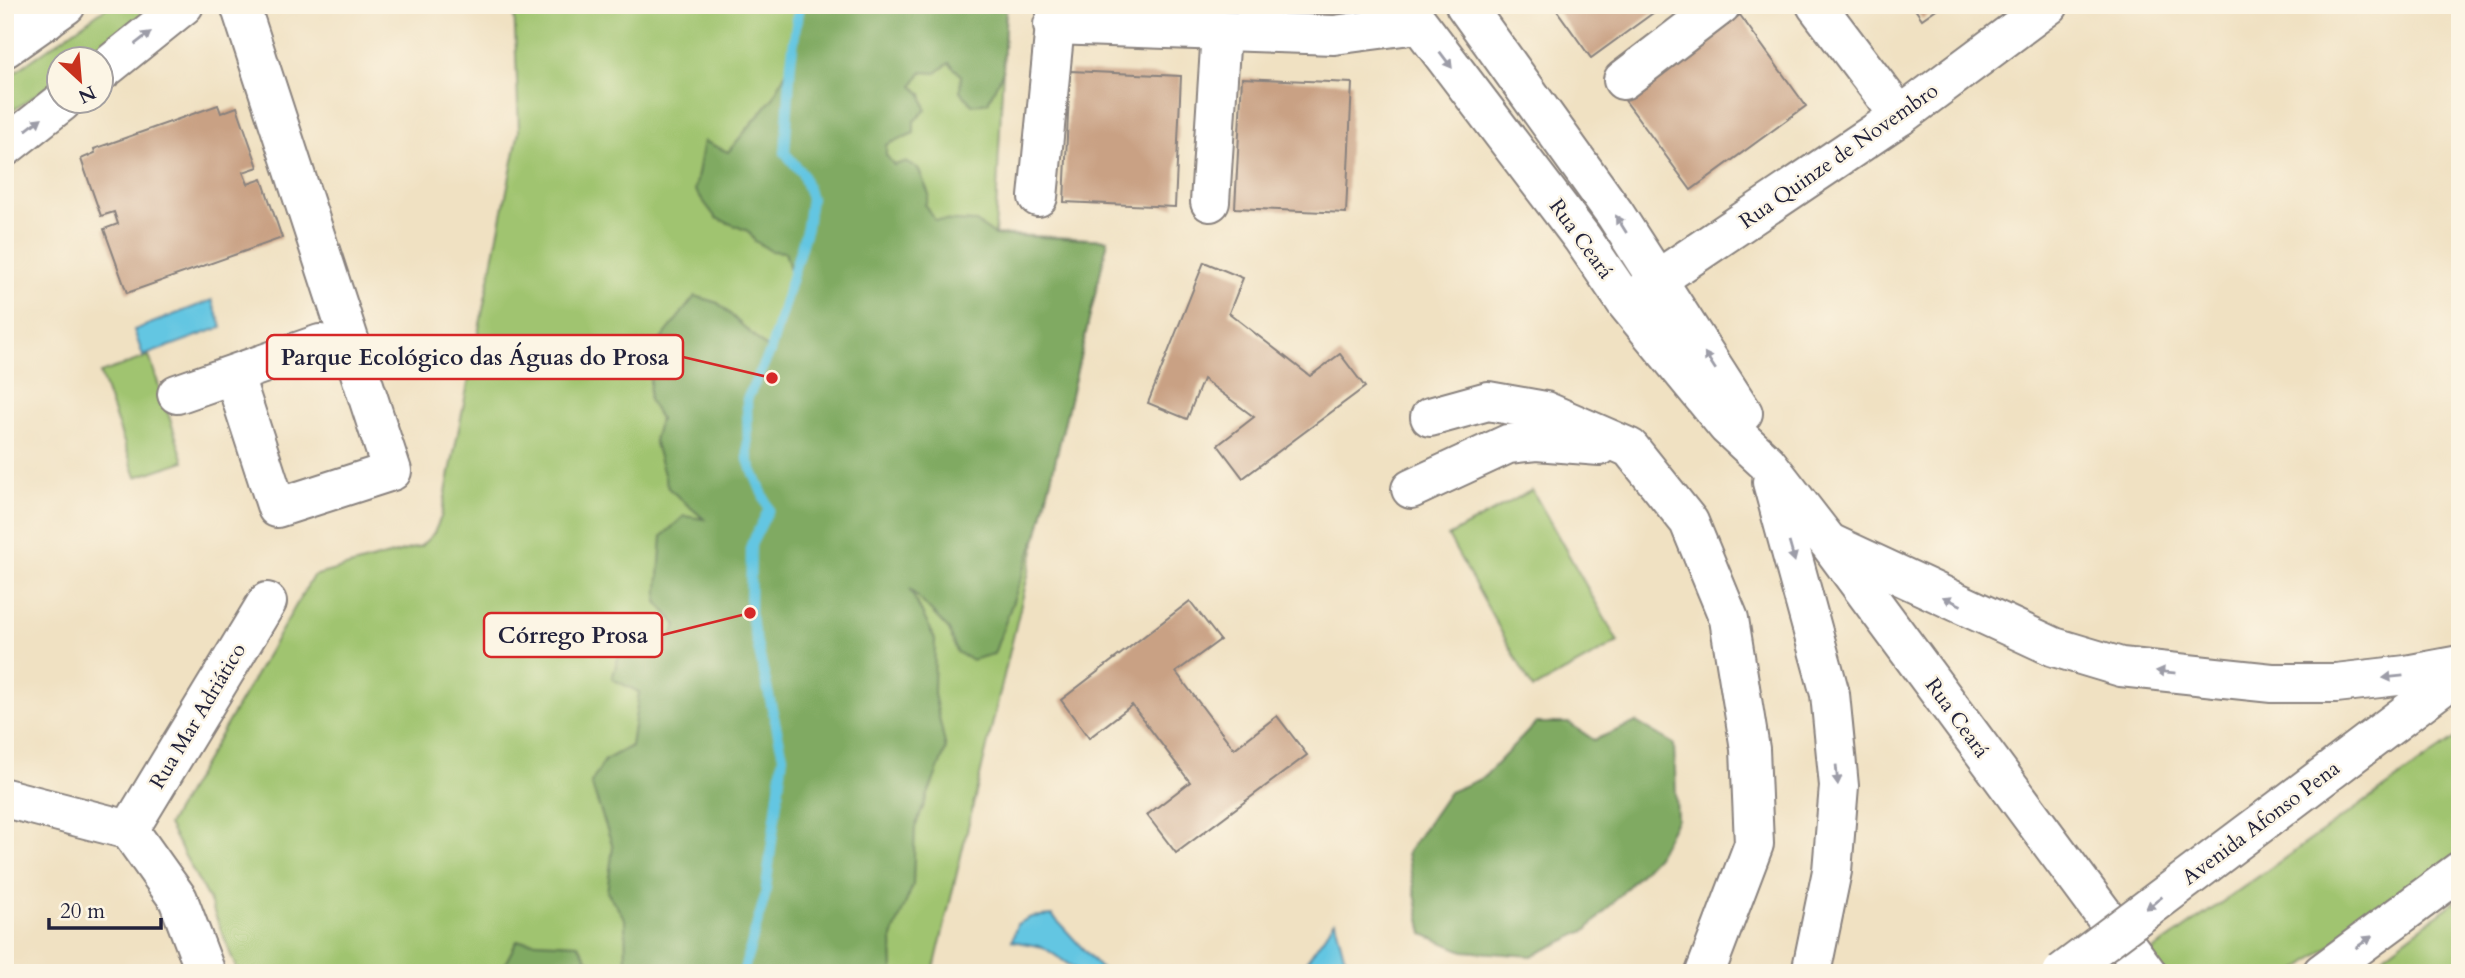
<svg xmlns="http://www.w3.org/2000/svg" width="2465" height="978" font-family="Cardo,serif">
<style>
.green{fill:#a0c46f;stroke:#617355;stroke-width:2}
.forest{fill:#80aa62;stroke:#51664e;stroke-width:2}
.water{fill:#64c6e2;stroke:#43748e;stroke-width:2}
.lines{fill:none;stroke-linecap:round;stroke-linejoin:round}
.stream{stroke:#64c6e2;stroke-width:10}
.building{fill:#c9a184}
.minor-casing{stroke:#89827e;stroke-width:42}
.major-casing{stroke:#89827e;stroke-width:42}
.minor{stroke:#fff;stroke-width:38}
.major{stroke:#fff;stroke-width:38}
.major-bridge-casing{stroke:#89827e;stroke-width:42;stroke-linecap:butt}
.major-bridge{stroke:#fff;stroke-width:38}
.oneway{fill:#9c9ca7}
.labels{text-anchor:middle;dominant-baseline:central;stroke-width:5;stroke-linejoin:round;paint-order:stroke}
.street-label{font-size:21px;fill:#22223b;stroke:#fcf5e5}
.leader{fill:none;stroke:#d62828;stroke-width:2.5}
.callout-dot{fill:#d62828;stroke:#fcf5e5;stroke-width:2.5}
.callout{fill:#fcf5e5;stroke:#d62828;stroke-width:2.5}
.callout-label{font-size:23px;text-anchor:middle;font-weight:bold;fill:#22223b}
</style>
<rect width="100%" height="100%" fill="#fcf5e5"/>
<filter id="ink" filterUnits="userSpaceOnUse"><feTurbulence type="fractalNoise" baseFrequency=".0143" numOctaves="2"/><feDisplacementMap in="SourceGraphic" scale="14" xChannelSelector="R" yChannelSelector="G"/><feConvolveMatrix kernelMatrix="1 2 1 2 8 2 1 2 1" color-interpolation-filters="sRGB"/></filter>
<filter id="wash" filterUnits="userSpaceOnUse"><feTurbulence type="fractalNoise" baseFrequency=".00686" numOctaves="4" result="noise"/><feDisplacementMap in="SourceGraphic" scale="28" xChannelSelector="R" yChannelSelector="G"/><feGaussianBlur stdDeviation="1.57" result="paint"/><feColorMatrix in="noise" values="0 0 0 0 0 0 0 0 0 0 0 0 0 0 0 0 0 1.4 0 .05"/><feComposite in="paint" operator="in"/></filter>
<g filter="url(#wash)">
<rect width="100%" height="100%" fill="#f0e1c2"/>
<g class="green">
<polygon points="110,5 165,5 87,59 60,60 59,79 5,116 5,79"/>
<polygon points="514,5 1006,5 995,234 1108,240 933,973 238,973 210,902 168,825 313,576 421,546 434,533 441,517 519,131"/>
<polygon points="149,356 184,461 136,477 100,373"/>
<polygon points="1532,490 1618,642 1533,689 1448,536"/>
<polygon points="2460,735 2460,853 2293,973 2121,973"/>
<polygon points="2460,898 2460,973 2360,973"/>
</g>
<g class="forest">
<polygon points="799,5 1006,5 1003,71 988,102 972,105 960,91 961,75 949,63 936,73 921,72 913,86 922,94 926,110 914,121 914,133 886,145 886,155 894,165 905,162 918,168 929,194 925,205 935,220 976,222 995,235 1108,240 1039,529 994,654 971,660 957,652 949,630 910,589 935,639 934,694 946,749 915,828 913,885 892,937 893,973 614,973 626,966 625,919 607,892 613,847 591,783 605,760 631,746 639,692 612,679 625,635 652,639 665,649 677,625 657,602 662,536 684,516 704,519 668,488 654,440 660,419 649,400 652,351 695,296 718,303 770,351 792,277 785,252 771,251 755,241 748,231 716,218 695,190 704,141 728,152 773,98 791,62"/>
<polygon points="1636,722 1674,744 1677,819 1657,856 1587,930 1532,956 1463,951 1423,934 1407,853 1449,792 1483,778 1536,723 1569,723 1594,740"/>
<polygon points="517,941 578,944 596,973 500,973"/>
</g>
<g class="water">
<polygon points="212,300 222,327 143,356 134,330"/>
<polygon points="1052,915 1105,973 1081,973 1043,947 1012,941 1017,924 1031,917"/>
<polygon points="1335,921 1344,955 1361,973 1298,973"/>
</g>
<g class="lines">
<polyline class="stream" points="743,973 765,896 783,756 750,613 751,545 769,509 748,460 747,399 770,352 807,227 811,198 802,173 785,153 791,62 799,5"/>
</g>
<g id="blocks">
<g class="building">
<polygon points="1553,5 1664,5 1591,58"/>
<polygon points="1912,5 1942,5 1922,19"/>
<polygon points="1740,15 1806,106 1691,190 1624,99"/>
<polygon points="1070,71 1181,76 1175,207 1064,202"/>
<polygon points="1242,78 1352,83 1346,213 1235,208"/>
<polygon points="218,105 221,113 237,107 258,167 243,172 248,184 262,179 282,238 127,293 104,229 118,224 114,212 101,216 81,159 95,153 94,149"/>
<polygon points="1204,262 1243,278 1229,313 1310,376 1340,354 1365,387 1243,478 1218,445 1254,417 1203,379 1187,419 1148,403"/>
<polygon points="1190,601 1220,640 1176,672 1234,749 1277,716 1307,755 1176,853 1147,815 1190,782 1132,705 1089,738 1061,700"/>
</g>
</g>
</g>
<g filter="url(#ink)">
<use href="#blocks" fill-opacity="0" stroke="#89827e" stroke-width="2"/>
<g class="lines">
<defs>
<g id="minor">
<polyline points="15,5 47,19"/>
<polyline points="1816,5 1900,116"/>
<polyline points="1053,25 1334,35 1418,24"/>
<polyline points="1623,80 1721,5"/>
<polyline points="1038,197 1057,5"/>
<polyline points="1210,202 1221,32"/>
<polyline points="1632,301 1673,269 1900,116 2049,5"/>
<polyline points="234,376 277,508 392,471 240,5"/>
<polyline points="177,394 320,344"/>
<polyline points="1430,417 1488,401 1545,411 1630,448 1689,522 1729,619 1750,749 1754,844 1705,973"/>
<polyline points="1411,489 1508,444 1536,441 1600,446"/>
<polyline points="5,798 129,830 178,899 206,973"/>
<polyline points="129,830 267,602"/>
</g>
<g id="major">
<polyline points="1405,5 1582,238 1627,304 1727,426 1767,463 1829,543 2147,973"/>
<polyline points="1465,5 1615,214 1743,413"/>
<polyline points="5,48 66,5"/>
<polyline points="102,71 184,5"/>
<polyline points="5,147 62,102"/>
<polyline points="1772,482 1830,694 1839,786 1832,871 1811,973"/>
<polyline points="1832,544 2054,647 2121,667 2272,683 2336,683 2406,675 2460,665"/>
<polyline points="2268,818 2460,673"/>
<polyline points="2322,973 2460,871"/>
</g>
</defs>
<use href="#minor" class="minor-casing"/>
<use href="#major" class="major-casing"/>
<use href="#minor" class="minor"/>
<use href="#major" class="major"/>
<defs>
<polyline id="major-bridge" points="2062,973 2268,818"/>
</defs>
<use href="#major-bridge" class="major-bridge-casing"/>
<use href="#major-bridge" class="major-bridge"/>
</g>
<defs><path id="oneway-solid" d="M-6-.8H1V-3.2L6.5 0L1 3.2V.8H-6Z" transform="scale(1.75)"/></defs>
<g class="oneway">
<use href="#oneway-solid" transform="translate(143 38) rotate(-38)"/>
<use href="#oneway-solid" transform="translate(1446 60) rotate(53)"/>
<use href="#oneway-solid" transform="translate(34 124) rotate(-38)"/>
<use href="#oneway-solid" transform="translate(1621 224) rotate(-122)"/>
<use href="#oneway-solid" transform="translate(1710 361) rotate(-123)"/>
<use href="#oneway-solid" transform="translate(1792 552) rotate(74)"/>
<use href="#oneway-solid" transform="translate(1952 601) rotate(-155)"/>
<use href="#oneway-solid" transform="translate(2166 672) rotate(-174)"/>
<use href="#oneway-solid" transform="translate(2393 677) rotate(174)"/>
<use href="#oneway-solid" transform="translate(1837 775) rotate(85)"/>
<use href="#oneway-solid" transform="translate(2154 903) rotate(143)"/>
<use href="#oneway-solid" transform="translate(2364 942) rotate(-36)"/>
</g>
</g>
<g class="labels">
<g class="street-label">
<text transform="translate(1839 156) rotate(-35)">Rua Quinze de Novembro</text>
<text transform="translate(1581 239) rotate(54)">Rua Ceará</text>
<text transform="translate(198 716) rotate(-59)">Rua Mar Adriático</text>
<text transform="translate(1957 718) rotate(54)">Rua Ceará</text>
<text transform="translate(2261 823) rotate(-37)">Avenida Afonso Pena</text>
</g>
</g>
<path class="leader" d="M772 378L683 357M750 613L662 635"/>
<g class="callout-dot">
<circle cx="772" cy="378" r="7"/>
<circle cx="750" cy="613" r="7"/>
</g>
<g class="callout">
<rect x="267" y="335" width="416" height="44" rx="7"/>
<rect x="484" y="613" width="178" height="44" rx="7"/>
</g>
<g class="callout-label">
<text x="475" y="365">Parque Ecológico das Águas do Prosa</text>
<text x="573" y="643">Córrego Prosa</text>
</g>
<rect width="2465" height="978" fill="none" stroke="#fcf5e5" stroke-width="28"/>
<g transform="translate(80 80) rotate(154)"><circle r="33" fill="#fcf5e5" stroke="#a5a1a1" stroke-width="2"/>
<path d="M0-5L12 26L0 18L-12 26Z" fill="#c8321e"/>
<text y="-10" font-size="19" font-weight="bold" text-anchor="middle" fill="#22223b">N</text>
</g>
<path d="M49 918v10h112v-10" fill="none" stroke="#22223b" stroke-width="3.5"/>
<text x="60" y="918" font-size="21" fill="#22223b" stroke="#fcf5e5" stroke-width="5" paint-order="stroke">20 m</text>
</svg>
